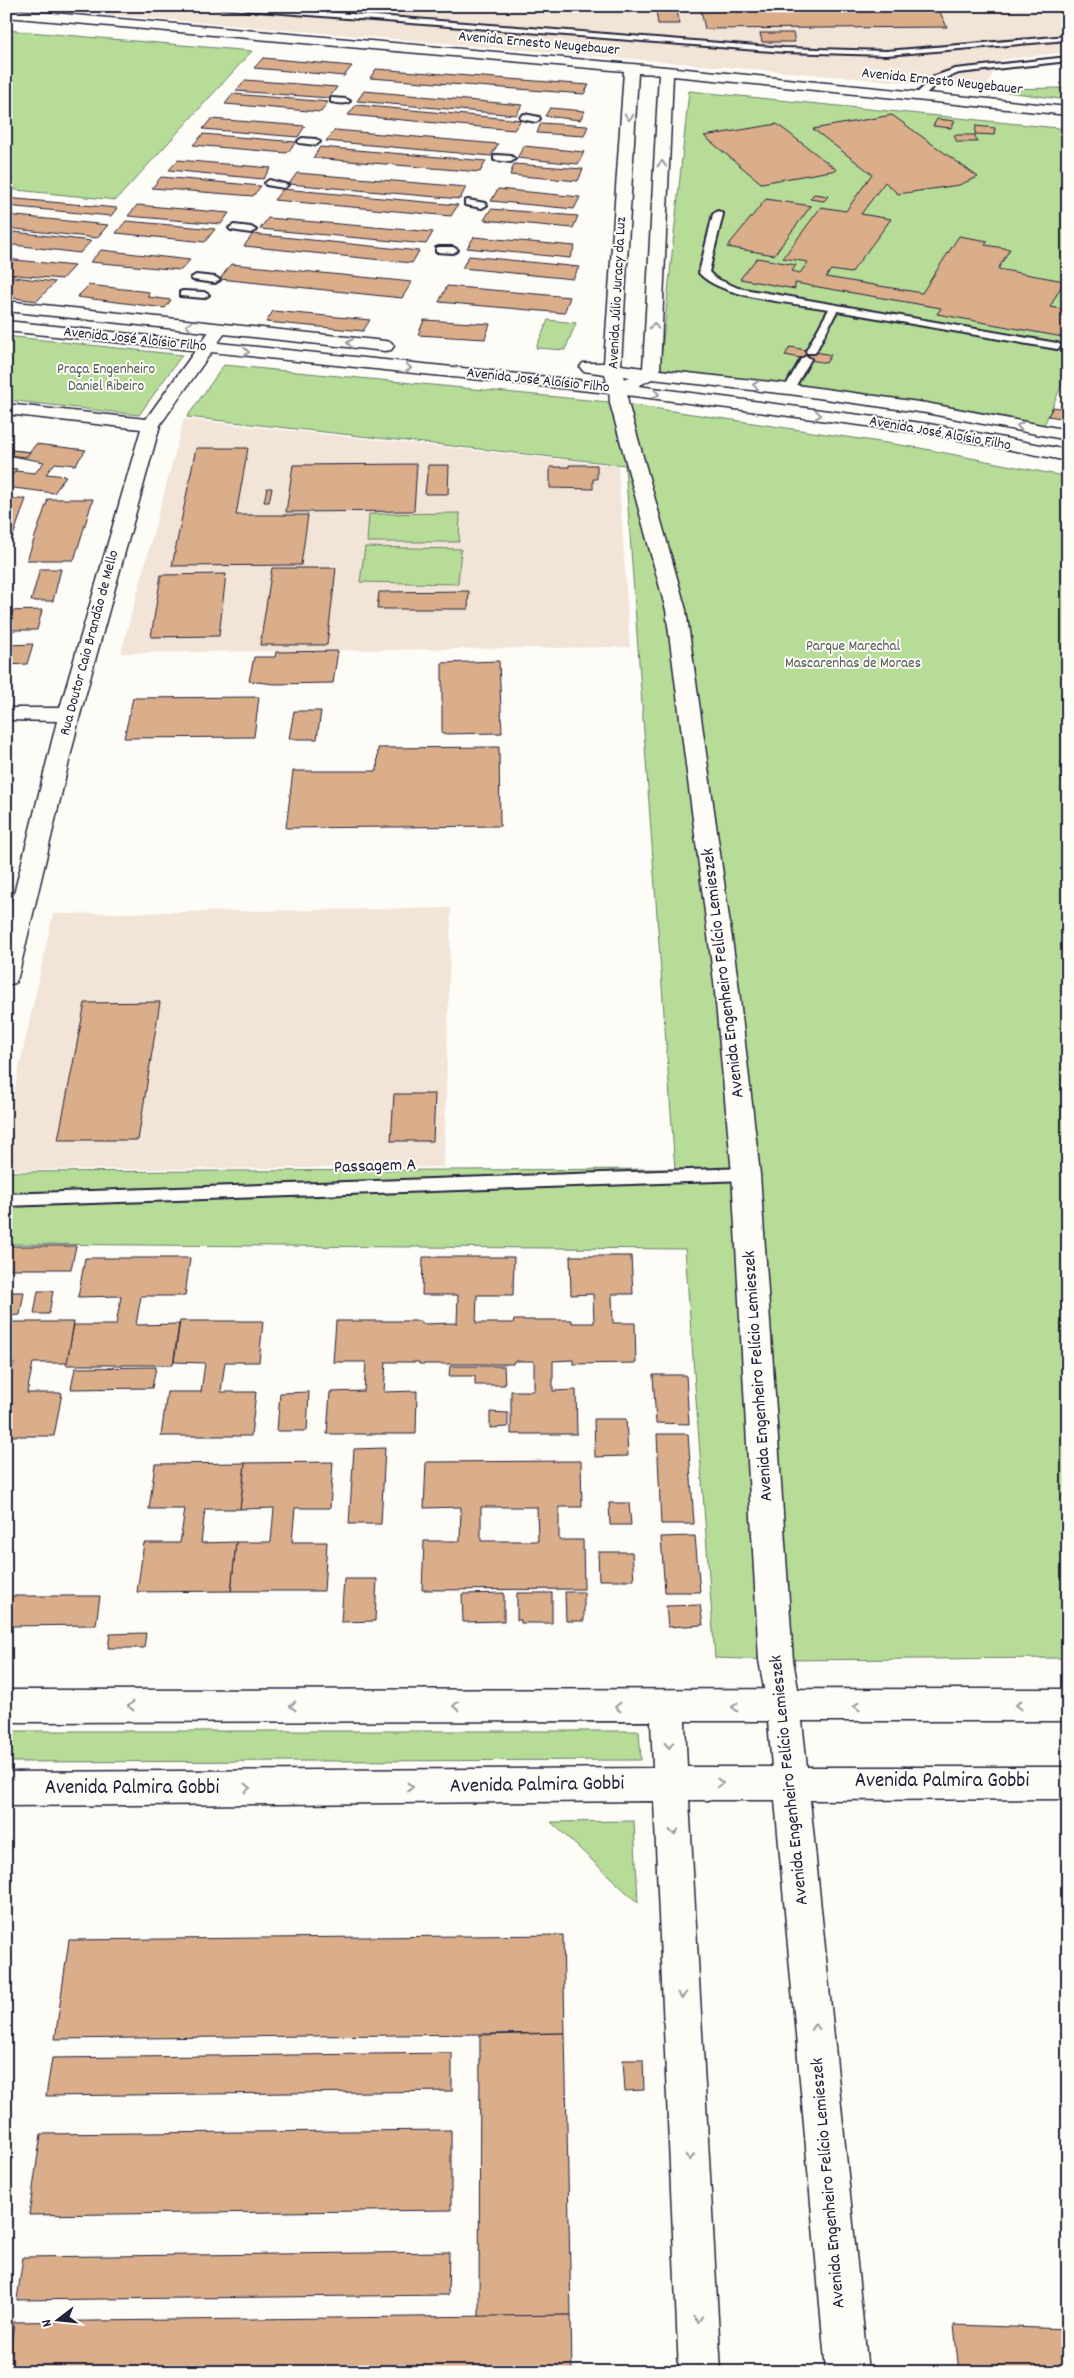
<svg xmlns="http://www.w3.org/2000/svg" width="1074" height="2378" font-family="Dekko,sans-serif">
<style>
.built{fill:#f2e4d7}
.green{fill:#b6dc98;stroke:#6c7f6a}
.building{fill:#daad8b;stroke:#22223b;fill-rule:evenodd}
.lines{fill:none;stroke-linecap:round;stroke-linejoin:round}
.lane-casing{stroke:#22223b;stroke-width:4}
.street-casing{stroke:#22223b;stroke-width:3}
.secondary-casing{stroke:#22223b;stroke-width:3}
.lane{fill:#fdfcf7;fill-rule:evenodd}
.street{fill:#fdfcf7;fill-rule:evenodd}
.secondary{fill:#fdfcf7;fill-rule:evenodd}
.oneway{stroke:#9a9aa2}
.labels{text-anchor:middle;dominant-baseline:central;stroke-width:4;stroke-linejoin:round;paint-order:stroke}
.far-street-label{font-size:15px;fill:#22223b;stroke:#fdfcf7}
.far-park-label{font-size:15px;fill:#4e5a57;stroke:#fdfcf7}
.street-label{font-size:18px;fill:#22223b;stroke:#fdfcf7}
.near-street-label{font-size:21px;fill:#22223b;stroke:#fdfcf7}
</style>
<rect width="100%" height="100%" fill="#fdfcf7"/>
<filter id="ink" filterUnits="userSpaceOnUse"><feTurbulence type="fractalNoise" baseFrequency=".02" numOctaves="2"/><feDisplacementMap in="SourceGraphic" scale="10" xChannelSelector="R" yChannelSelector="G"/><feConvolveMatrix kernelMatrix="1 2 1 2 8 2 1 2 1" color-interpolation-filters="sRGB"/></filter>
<g filter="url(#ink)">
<g class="built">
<polygon points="6,6 1068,6 1068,52 1000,60 985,89"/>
<polygon points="184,419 618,466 630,647 121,653"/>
<polygon points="451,908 444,1167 6,1170 6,1129 53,914"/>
</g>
<g class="green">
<polygon points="6,30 252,51 116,200 6,189"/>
<polygon points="1068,88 1068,100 985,89"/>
<polygon points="689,91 1068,129 1068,371 1045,423 1042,425 791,385 660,369"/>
<polygon points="548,320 576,323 565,350 536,348"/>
<polygon points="6,336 182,355 139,415 6,400"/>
<polygon points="224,365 619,403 920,448 1068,477 1068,1658 776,1660 715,1658 685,1249 6,1244 6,1172 675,1169 625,465 187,417"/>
<polygon points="460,513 459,542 367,542 369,514"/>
<polygon points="365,547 461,549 458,584 360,582"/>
<polygon points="6,1731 639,1731 641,1760 6,1762"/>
<polygon points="634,1821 638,1903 551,1822"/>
</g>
<g class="building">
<polygon points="700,6 937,6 947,27 705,29"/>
<polygon points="656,11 677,11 680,24 658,24"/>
<polygon points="760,33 793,33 795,42 762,42"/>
<polygon points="263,58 352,66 344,76 254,68"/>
<polygon points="376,69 589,85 584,94 370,78"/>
<polygon points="245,80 337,87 329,98 236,91"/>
<polygon points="364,91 522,105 516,115 357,101"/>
<polygon points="233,94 328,102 321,112 225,104"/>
<polygon points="356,105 521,120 514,130 348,115"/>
<polygon points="550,108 585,111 580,120 545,116"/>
<polygon points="892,115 978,177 959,185 898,194 885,182 861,214 891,219 851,273 831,270 826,277 922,293 959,236 988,241 985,245 1010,249 998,269 1064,281 1050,307 1068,310 1068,338 937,314 941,308 795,283 795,289 740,279 757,258 796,265 792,271 800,273 808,262 783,258 821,207 846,211 872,174 813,129"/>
<polygon points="211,119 305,126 298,137 203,129"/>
<polygon points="937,119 955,121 951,128 933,126"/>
<polygon points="541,123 588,126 584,136 537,133"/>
<polygon points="777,124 837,170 761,183 704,136"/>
<polygon points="976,126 995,128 994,135 975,134"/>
<polygon points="335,130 498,144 491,156 326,141"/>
<polygon points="203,134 296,142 287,153 193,145"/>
<polygon points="954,135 975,135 977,142 957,142"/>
<polygon points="524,146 584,152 578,164 517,158"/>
<polygon points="320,147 486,161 480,172 313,158"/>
<polygon points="178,160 271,168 263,179 169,170"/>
<polygon points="514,164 583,169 578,181 510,175"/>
<polygon points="297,173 466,187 460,199 289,184"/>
<polygon points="161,177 261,186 253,196 152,188"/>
<polygon points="283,189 458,205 451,216 274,200"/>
<polygon points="498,189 580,197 574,209 491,201"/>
<polygon points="814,194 828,196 824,201 810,199"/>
<polygon points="6,198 117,208 111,216 6,206"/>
<polygon points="766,199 811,206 774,255 727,247"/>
<polygon points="137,205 229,213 221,224 128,216"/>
<polygon points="491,209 578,216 573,228 484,220"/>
<polygon points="6,215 108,225 97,238 6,228"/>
<polygon points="268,218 433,232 426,244 260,229"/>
<polygon points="126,221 215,229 205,242 116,233"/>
<polygon points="6,231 91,241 80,253 6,244"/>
<polygon points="253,234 419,251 412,263 244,246"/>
<polygon points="474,237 575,246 570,258 467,248"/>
<polygon points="101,250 190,260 181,270 90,262"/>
<polygon points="469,256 579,267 573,279 462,268"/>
<polygon points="6,259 74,266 62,279 6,274"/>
<polygon points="231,264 412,282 402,298 220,279"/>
<polygon points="6,276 55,282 37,301 6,297"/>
<polygon points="89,285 149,292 148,297 171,300 165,308 77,297"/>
<polygon points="447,286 570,297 564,313 439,302"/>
<polygon points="273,311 370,320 363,331 266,322"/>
<polygon points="424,320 490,324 485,339 418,335"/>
<polygon points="790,347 811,351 831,355 826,363 785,355"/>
<polygon points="1053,407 1065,409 1061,418 1048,416"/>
<polygon points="36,444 86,450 75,465 55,463 46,474 66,476 54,493 6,487 6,483 15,471 35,473 44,462 7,455 11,450 30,452"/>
<polygon points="196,448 248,448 236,515 308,515 301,565 172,566"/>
<polygon points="11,450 30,452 26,457 7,455"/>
<polygon points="417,464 414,511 286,512 293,465"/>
<polygon points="428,465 449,465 448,494 425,494"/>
<polygon points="569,465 597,465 597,479 593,479 593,489 550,488 550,467 569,467"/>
<polygon points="6,468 17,469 6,483"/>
<polygon points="267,488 272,488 269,502 264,502"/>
<polygon points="6,499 26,499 12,539 6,539"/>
<polygon points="48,499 93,499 74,560 27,560"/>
<polygon points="272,568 336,568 327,645 260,645"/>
<polygon points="40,569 61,569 53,601 31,601"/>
<polygon points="226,574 219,636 151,637 161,575"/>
<polygon points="469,591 468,609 377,609 379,592"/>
<polygon points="42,610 37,630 13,630 9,645 33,644 27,664 6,665 6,611"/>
<polygon points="338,651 333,683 274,684 249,681 254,657 275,657 276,652"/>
<polygon points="499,661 502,733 442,734 442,663"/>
<polygon points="259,697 254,737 124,738 133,698"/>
<polygon points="294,711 321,711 317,739 289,739"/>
<polygon points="499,747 500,826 286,828 293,771 377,771 378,748"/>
<polygon points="160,1002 138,1140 58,1140 85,1003"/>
<polygon points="394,1094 435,1094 433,1141 391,1141"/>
<polygon points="6,1246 76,1246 71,1269 6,1269"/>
<polygon points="570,1256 631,1256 633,1294 612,1294 613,1323 635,1323 636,1363 573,1364 573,1360 553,1361 553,1391 576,1390 577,1434 511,1434 511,1391 534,1391 534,1361 514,1361 513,1364 419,1364 419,1362 386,1362 384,1392 417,1391 416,1434 327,1434 330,1392 364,1391 366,1362 333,1362 336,1321 420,1321 421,1324 457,1323 458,1295 422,1295 423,1257 514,1257 513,1295 477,1295 476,1323 513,1323 514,1320 572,1320 572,1323 594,1323 593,1294 571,1295"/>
<polygon points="85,1258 190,1258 185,1296 141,1296 136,1325 179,1324 173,1365 66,1365 74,1325 116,1325 121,1296 78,1297"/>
<polygon points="38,1291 53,1291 49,1314 34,1314"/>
<polygon points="6,1292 24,1292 20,1315 6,1316"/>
<polygon points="180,1321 263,1321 259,1362 225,1362 221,1392 256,1392 251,1436 161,1436 167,1392 201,1392 205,1363 174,1362"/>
<polygon points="6,1322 74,1322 67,1363 33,1363 27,1393 62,1393 54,1436 6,1436 6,1393 14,1363 6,1363"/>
<polygon points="450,1366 504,1366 505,1385 475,1385 475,1376 449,1376"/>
<polygon points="156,1367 152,1388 71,1389 75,1368"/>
<polygon points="653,1375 686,1375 689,1424 656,1423"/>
<polygon points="309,1392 307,1431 277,1431 280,1393"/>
<polygon points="490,1412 508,1413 508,1427 490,1428"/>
<polygon points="594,1419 626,1419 628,1456 595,1457"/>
<polygon points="657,1434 688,1434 694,1524 661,1524"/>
<polygon points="385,1448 381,1524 349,1524 354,1449"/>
<path d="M 581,1461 L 582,1507 L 559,1507 L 559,1540 L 583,1540 L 584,1589 L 422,1590 L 424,1541 L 460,1541 L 461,1507 L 424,1508 L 426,1462 ZM 481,1507 L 537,1507 L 538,1541 L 481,1541 Z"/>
<polygon points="333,1462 330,1508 295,1508 292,1542 327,1542 324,1591 231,1591 236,1542 271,1542 274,1508 240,1509 245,1463"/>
<polygon points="245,1463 240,1509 205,1509 201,1543 236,1542 231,1591 137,1592 144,1543 180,1543 185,1509 149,1509 155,1464"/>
<polygon points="609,1503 629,1503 631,1525 610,1525"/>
<polygon points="695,1536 700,1592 665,1592 661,1537"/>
<polygon points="598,1552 632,1552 634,1580 599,1580"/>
<polygon points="344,1579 377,1579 375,1621 341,1622"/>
<polygon points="565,1592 584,1592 584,1621 566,1621"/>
<polygon points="504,1593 504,1621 463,1622 462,1594"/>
<polygon points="517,1593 552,1593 552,1623 521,1623 521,1620 517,1620"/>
<polygon points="6,1596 100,1596 96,1625 6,1626"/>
<polygon points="700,1605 703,1625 668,1627 666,1606"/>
<polygon points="146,1633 144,1648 108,1648 110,1634"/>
<polygon points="563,1935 565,2033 55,2039 69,1940"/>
<polygon points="565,2033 571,2315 479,2317 480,2035"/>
<polygon points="452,2053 452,2091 46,2096 52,2058"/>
<polygon points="623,2060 643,2060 644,2090 625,2091"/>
<polygon points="451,2130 451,2210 29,2215 41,2134"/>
<polygon points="449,2252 448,2295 17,2300 23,2257"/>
<polygon points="571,2315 572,2372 7,2372 14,2322"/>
<polygon points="954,2325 1068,2329 1068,2372 959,2372"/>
</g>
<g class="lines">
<defs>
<g id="lane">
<polygon points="214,6 250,6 784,48 886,51 1068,36 1068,40 886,55 784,52 218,8"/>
<polygon points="1068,57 1068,61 959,73 941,80 922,97 915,95 935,76 955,69"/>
<path d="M 331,98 L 346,99 L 350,101 C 346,105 337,103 331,102 Z"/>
<polygon points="524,114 539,117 540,119 536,122 521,119 520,117"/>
<polygon points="302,138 316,139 320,142 316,145 299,143 298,141"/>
<polygon points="497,155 511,156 515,159 511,162 494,160 494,156"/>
<polygon points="269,180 288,185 284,188 266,185 265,183"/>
<polygon points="468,200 485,203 487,205 482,208 465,205 465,201"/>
<path d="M 718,211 L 723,214 L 709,272 L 715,278 L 738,288 L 1057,343 L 1062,346 L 1057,349 L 837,311 L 815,353 L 807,353 L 806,351 L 829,309 C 796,303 720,298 699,273 L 713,214 Z"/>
<polygon points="234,225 251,227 256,230 251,233 231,230 229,228"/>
<polygon points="439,247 453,247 458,250 453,253 436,252 436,248"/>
<polygon points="196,275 215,277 220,280 215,283 193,280 191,278"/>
<polygon points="183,291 204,292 209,295 204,298 180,296 180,292"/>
<polygon points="806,356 811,359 794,389 793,391 785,391 784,389 801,359"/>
<polygon points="746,1168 752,1170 754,1174 752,1178 746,1180 6,1206 6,1194"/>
</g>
<g id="street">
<polygon points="219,325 225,326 227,330 160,425 80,715 18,977 15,983 6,985 6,926 57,721 6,720 6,708 60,708 141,429 6,414 6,404 146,419 213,326"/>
<polygon points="618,384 624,385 627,389 628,403 686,610 738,982 760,1174 793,1660 801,1706 796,1717 784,1722 772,1717 767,1706 759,1660 732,1174 714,982 666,610 610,403 609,389 612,385"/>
</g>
<g id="secondary">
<path d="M 6,9 L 666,67 L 1068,107 L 1068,115 L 673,76 L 660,370 L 789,384 L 926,403 L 1068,430 L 1068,440 L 926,413 L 789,394 L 652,379 L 638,386 L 929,424 L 1068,450 L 1068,461 L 929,434 L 618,394 L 6,331 L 6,321 L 607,383 L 605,374 L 583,371 L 580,367 L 583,363 L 604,363 L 624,71 L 6,17 ZM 638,73 L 659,74 L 643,368 L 621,365 ZM 623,376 L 630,377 L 624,379 Z"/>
<polygon points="6,301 385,341 391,342 394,346 391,350 385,351 6,311"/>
<path d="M 1068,1689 L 1068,1721 L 802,1721 L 807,1767 L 1068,1767 L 1068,1799 L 810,1800 L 868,2372 L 826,2372 L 775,1800 L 689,1800 L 721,2372 L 679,2372 L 654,1801 L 6,1806 L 6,1772 L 653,1768 L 651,1721 L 6,1722 L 6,1690 ZM 685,1721 L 768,1721 L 772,1767 L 687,1767 Z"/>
</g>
</defs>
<use href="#lane" class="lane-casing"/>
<use href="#street" class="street-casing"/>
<use href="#secondary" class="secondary-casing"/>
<use href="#lane" class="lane"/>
<use href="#street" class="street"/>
<use href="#secondary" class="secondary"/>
</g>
<defs><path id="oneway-chevron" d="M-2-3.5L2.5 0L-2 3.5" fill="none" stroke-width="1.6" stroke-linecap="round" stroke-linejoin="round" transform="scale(1.25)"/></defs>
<g class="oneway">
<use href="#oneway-chevron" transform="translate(629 117) rotate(94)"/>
<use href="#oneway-chevron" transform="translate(662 164) rotate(-87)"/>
<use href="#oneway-chevron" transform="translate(189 326) rotate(-173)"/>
<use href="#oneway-chevron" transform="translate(654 326) rotate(-87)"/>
<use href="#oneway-chevron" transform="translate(350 343) rotate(-174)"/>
<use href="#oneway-chevron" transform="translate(246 352) rotate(6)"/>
<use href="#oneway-chevron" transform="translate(408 368) rotate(6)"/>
<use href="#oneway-chevron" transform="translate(756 385) rotate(-173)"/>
<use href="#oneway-chevron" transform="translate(656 394) rotate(7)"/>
<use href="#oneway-chevron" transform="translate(818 415) rotate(7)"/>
<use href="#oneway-chevron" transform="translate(1020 426) rotate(-169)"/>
<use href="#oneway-chevron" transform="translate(1019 1705) rotate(180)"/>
<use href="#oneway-chevron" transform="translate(131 1706) rotate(-180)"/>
<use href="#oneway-chevron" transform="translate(293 1706) rotate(-180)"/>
<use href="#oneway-chevron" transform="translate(456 1706) rotate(-180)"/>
<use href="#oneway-chevron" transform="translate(857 1706) rotate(180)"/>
<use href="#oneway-chevron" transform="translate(618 1707) rotate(-180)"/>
<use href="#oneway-chevron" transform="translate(735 1707) rotate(180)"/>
<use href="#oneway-chevron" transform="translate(669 1745) rotate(87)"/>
<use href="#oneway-chevron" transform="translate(720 1783) rotate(-1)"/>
<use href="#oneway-chevron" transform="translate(410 1787)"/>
<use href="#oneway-chevron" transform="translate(247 1788)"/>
<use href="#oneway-chevron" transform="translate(674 1832) rotate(87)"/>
<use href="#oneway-chevron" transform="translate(682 1995) rotate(87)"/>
<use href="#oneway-chevron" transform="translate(815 2027) rotate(-95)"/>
<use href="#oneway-chevron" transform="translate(690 2157) rotate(87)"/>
<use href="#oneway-chevron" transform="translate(698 2319) rotate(87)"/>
</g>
</g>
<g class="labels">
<g class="far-street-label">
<text transform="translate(539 44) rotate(5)">Avenida Ernesto Neugebauer</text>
<text transform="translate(942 82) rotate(6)">Avenida Ernesto Neugebauer</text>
<text transform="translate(618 293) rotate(-87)">Avenida Júlio Juracy da Luz</text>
<text transform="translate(135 340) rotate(6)">Avenida José Aloísio Filho</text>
<text transform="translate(538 381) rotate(6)">Avenida José Aloísio Filho</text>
<text transform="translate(940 434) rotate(10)">Avenida José Aloísio Filho</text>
<text transform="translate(90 643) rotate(-75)">Rua Doutor Caio Brandão de Mello</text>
</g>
<g class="far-park-label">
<text x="106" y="370">Praça Engenheiro<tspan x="106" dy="17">Daniel Ribeiro</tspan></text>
<text x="853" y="647">Parque Marechal<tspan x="853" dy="17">Mascarenhas de Moraes</tspan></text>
</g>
<g class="street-label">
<text transform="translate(724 973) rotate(-97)">Avenida Engenheiro Felício Lemieszek</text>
<text transform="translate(375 1167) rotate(-2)">Passagem A</text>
<text transform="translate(759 1376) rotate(-94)">Avenida Engenheiro Felício Lemieszek</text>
<text transform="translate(790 1780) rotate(-96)">Avenida Engenheiro Felício Lemieszek</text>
<text transform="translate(829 2183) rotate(-95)">Avenida Engenheiro Felício Lemieszek</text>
</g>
<g class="near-street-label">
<text x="942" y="1782">Avenida Palmira Gobbi</text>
<text transform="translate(537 1786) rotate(-1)">Avenida Palmira Gobbi</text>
<text x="132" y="1789">Avenida Palmira Gobbi</text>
</g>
</g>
<rect width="1074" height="2378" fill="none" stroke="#fdfcf7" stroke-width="25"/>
<rect x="12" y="12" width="1049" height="2353" fill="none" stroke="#22223b" stroke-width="2" filter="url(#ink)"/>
<g transform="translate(58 2320) rotate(254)" stroke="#fdfcf7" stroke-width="4" paint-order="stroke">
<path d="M0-4L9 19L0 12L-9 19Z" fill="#22223b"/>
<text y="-8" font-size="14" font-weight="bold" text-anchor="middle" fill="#22223b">N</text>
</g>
</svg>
